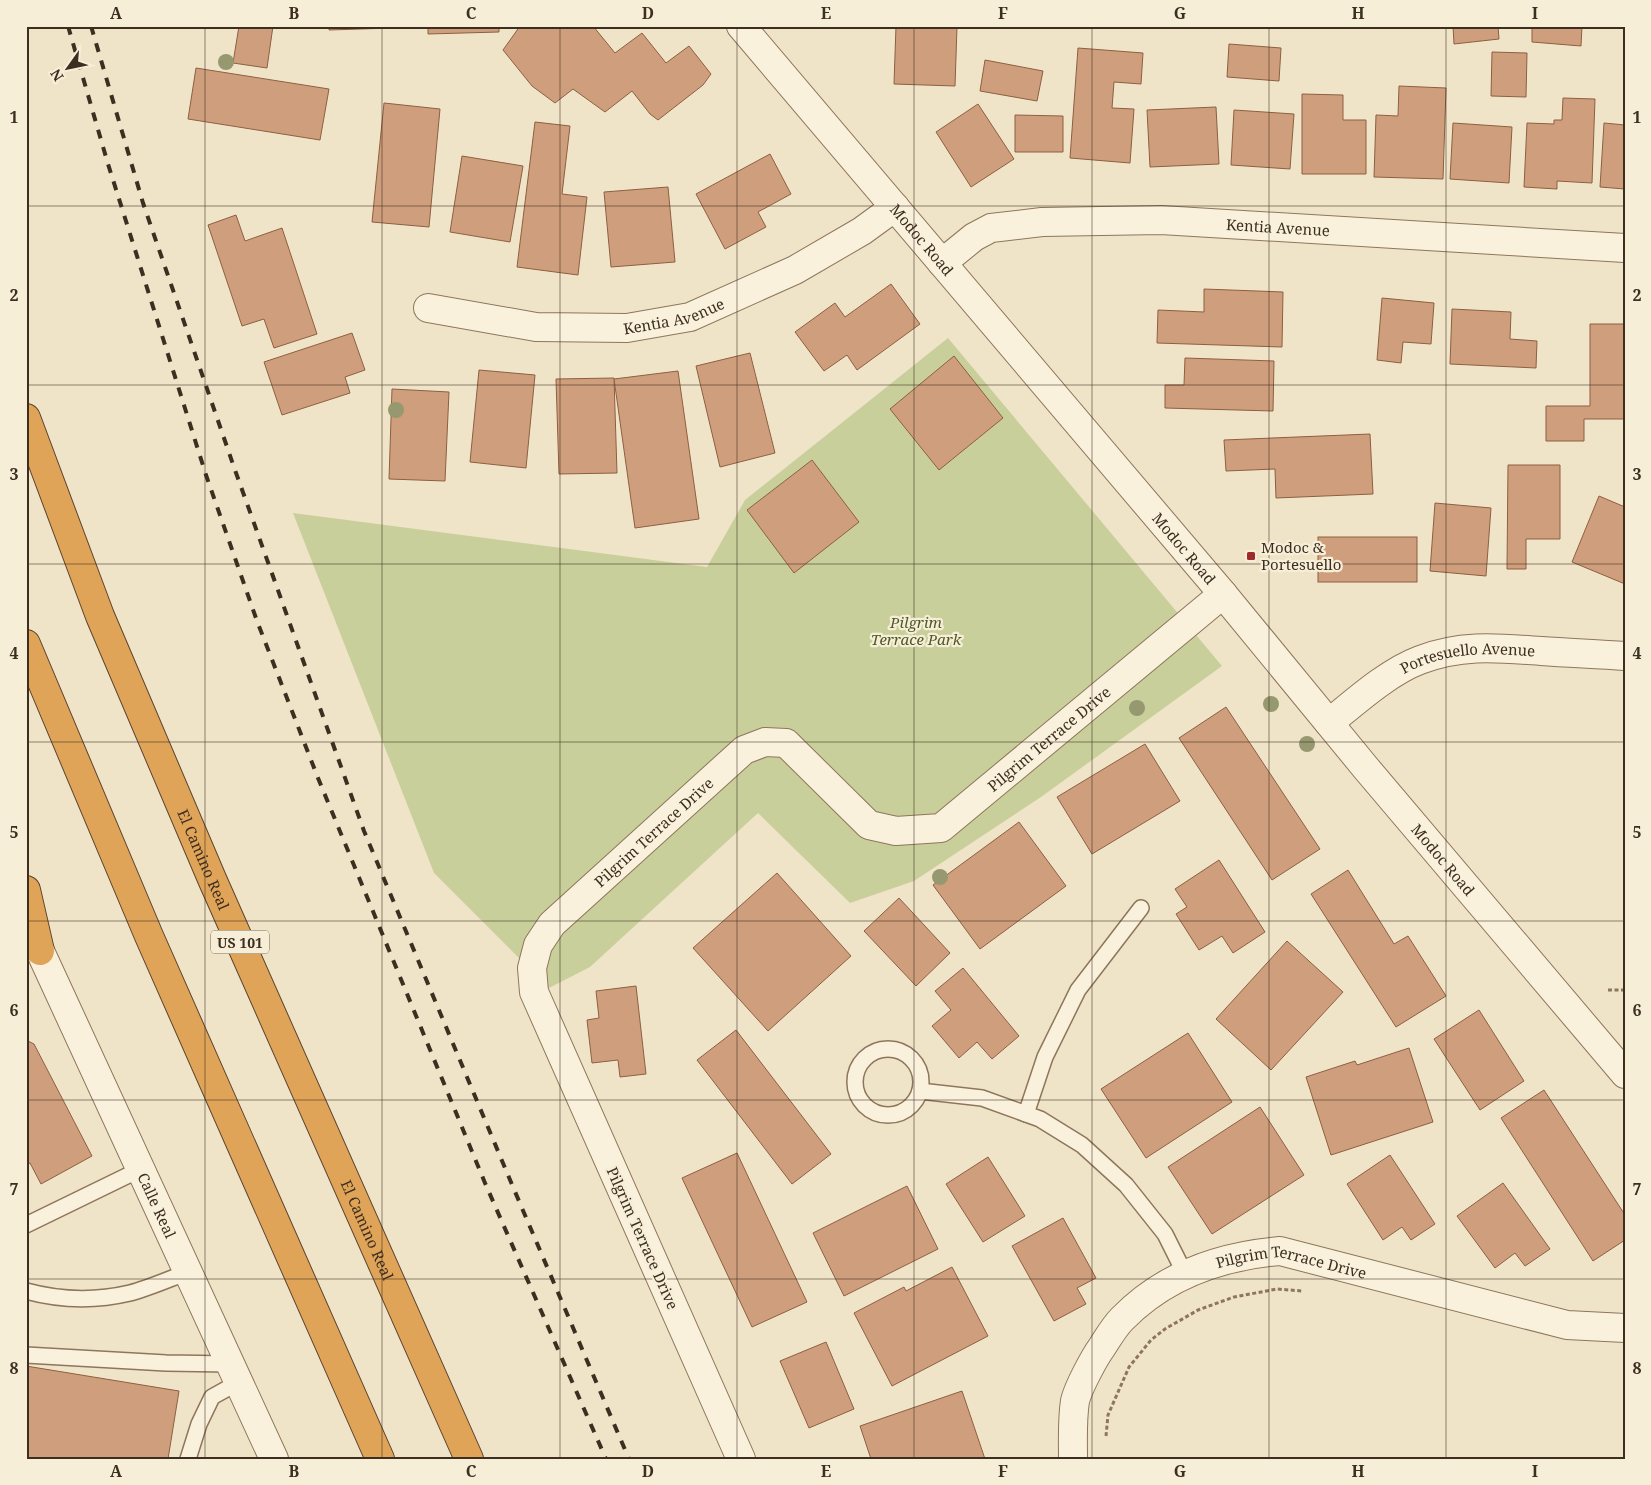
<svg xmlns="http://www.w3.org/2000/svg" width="1651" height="1485" font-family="'Noto Serif',serif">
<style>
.green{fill:#c9cf9b}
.building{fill:#cf9f7d;stroke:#8d5f41}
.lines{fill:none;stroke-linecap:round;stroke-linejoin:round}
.service-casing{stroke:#8d765c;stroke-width:18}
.minor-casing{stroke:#8d765c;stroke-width:30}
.tertiary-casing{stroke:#8d765c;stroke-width:30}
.motorway-casing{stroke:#5b4430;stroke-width:30}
.path{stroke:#8d765c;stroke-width:3;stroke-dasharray:4 2.5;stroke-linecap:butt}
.service{stroke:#faf1dc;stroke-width:15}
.minor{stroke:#faf1dc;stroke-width:28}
.tertiary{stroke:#faf1dc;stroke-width:28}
.motorway{stroke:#e0a458;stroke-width:28}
.rail{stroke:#3d2e20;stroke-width:4;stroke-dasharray:9 9;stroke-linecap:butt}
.tree{fill:#96986f}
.grid{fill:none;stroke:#3d2e20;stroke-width:1;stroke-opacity:0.55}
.poi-dot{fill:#9e2a2b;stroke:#f7eed8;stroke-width:2}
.labels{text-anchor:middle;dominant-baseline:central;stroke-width:4.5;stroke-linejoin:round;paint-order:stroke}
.shield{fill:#f7eed8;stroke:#756857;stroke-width:1}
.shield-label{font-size:14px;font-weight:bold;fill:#3d2e20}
.street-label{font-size:15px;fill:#3d2e20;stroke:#f7eed8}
.poi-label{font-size:15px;fill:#3d2e20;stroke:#f7eed8;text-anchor:start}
.park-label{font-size:15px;font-style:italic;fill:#4d5a26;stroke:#f7eed8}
.neatline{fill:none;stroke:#3d2e20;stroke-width:2}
.grid-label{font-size:16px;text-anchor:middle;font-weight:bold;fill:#3d2e20}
</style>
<rect width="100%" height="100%" fill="#f0e4c8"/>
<polygon class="green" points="948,338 1222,666 1041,797 914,881 850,903 758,813 590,967 549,988 434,873 293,513 707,567 745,500"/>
<g class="building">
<polygon points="239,26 273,26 267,68 233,63"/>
<polygon points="329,26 392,26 392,28 329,30"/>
<polygon points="428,26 499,26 499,32 428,34"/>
<polygon points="520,26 593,26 615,53 642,33 666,63 689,46 711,74 703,85 658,120 650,114 632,91 605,112 573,89 555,103 532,86 503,50"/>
<polygon points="896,26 957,27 955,86 894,84"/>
<polygon points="1453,26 1498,26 1499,39 1454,44"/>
<polygon points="1532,26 1582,26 1581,46 1532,42"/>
<polygon points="1229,44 1281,48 1279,81 1227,77"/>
<polygon points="1078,48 1143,53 1141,84 1114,82 1112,108 1134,109 1130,163 1070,158"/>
<polygon points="1492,52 1527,53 1526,97 1491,96"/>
<polygon points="985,60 1043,71 1037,101 980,91"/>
<polygon points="196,68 329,89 320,140 188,119"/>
<polygon points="1399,86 1446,88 1443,179 1374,177 1376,115 1398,116"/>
<polygon points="1302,94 1343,95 1343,120 1366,120 1366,174 1302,174"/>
<polygon points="1563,98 1595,99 1592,183 1557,181 1557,189 1524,187 1527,123 1554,124 1554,120 1562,120"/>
<polygon points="384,103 440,109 429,227 372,222"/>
<polygon points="978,104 1014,159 971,187 936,132"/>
<polygon points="1216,107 1219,164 1150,167 1147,110"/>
<polygon points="1234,110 1294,114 1290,169 1231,165"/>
<polygon points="1015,115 1063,116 1063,152 1015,152"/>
<polygon points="535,122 570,126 562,194 587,197 578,275 517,267"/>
<polygon points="1453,123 1512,127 1509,183 1450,179"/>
<polygon points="1604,123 1625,125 1625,189 1600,187"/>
<polygon points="770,154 791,194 758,212 766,227 725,249 696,194"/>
<polygon points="462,156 523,166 510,242 450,232"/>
<polygon points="668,187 675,262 611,267 604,192"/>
<polygon points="236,215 245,241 282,228 317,334 274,348 264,319 242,326 208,225"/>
<polygon points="891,284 920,324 857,370 847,355 824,371 795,332 835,303 845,317"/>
<polygon points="1204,289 1283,292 1282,347 1157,343 1158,310 1204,312"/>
<polygon points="1382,298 1434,303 1431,344 1403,342 1401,363 1377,360"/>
<polygon points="1452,309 1511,312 1510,339 1537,341 1536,368 1450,364"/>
<polygon points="1590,324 1625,324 1625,419 1584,419 1584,441 1546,441 1546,406 1590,406"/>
<polygon points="352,333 365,370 345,377 350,393 282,415 264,362"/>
<polygon points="750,353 775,453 720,467 696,366"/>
<polygon points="954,356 1003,418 939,470 890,409"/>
<polygon points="1185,358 1274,361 1273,411 1165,408 1165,385 1184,385"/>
<polygon points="479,370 535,375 526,468 470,462"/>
<polygon points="678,371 699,519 635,528 614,379"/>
<polygon points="614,378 617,473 559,474 556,379"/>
<polygon points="392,389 449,392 445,481 389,479"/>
<polygon points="1370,434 1373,494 1276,498 1275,469 1226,471 1224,440"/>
<polygon points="812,460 859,522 794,573 747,510"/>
<polygon points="1508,465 1560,465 1560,539 1526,539 1526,569 1507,569"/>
<polygon points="1599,496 1625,507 1625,584 1572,562"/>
<polygon points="1435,503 1491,508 1486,576 1430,571"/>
<rect x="1318" y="537" width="99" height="45"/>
<polygon points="1226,707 1320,849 1272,880 1179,738"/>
<polygon points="1145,744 1180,801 1092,854 1057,797"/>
<polygon points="1019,822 1066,886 980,949 933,885"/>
<polygon points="1219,860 1265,932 1233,953 1222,936 1199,950 1176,914 1187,907 1175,889"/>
<polygon points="1348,870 1394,944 1408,936 1446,996 1396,1027 1311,894"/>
<polygon points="777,873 851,956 768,1031 693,948"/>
<polygon points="899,898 950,953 916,986 864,931"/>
<polygon points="1287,941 1343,992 1271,1070 1216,1019"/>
<polygon points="963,968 1019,1036 992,1059 977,1042 959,1058 932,1026 951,1010 935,991"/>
<polygon points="636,986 646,1074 620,1077 618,1060 592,1063 587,1020 599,1018 596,991"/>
<polygon points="1479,1010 1524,1081 1480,1110 1434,1039"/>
<polygon points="736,1030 831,1154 792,1184 697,1060"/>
<polygon points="1188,1033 1232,1102 1146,1158 1101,1089"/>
<polygon points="26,1040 34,1044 92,1156 41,1184 30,1163 26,1165"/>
<polygon points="1409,1048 1433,1122 1331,1155 1306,1077 1355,1061 1357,1065"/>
<polygon points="1544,1090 1625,1215 1625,1240 1593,1261 1501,1118"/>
<polygon points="1260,1107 1304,1175 1212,1234 1168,1167"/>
<polygon points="737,1153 807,1302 752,1327 682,1178"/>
<polygon points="1390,1155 1435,1224 1411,1240 1402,1227 1383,1240 1347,1184"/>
<polygon points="988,1157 1025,1216 983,1242 946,1184"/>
<polygon points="1503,1183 1550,1249 1525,1266 1515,1253 1495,1268 1457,1216"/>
<polygon points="907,1186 938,1249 844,1296 813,1233"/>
<polygon points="1063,1218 1096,1278 1077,1288 1086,1304 1054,1321 1012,1246"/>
<polygon points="952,1267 988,1336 892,1386 854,1313 904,1287 906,1291"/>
<polygon points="826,1342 854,1409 809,1428 780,1361"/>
<polygon points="26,1366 179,1391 168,1459 26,1459"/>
<polygon points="962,1391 985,1459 871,1459 860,1426"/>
</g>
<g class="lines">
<defs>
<g id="service">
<circle cx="888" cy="1082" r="33"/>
<polyline points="920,1091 982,1098 1040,1119 1082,1145 1126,1185 1165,1234 1185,1274"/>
<polyline points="1026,1114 1045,1057 1078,990 1141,908"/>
<polyline points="26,1225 141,1169"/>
<path d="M 26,1291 C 59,1300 96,1301 130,1293 C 149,1288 169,1279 188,1272"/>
<polyline points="26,1355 166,1363 230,1364"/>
<polyline points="188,1459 199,1424 212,1397 239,1382"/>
</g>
<g id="minor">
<path id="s1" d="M 942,263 L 974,237 L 991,228 L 1042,222 L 1161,220 L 1625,248"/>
<path id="s2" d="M 428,308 L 536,327 L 627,328 L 690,317 L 795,270 L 862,231 L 895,207"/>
<path id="s3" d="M 741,1459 L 534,992 L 532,968 L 538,945 L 552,924 L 744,750 L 765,742 L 786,743 L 869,825 L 896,831 L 941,828 L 1223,594"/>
<path id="s4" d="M 1073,1459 C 1073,1440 1072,1420 1075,1401 C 1078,1388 1094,1358 1102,1347 C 1108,1338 1114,1327 1122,1319 C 1165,1275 1220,1256 1280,1251 L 1567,1325 L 1625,1328"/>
</g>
<g id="tertiary">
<path id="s5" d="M 741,26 L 1223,594 L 1365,767 L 1625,1074"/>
<path id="s6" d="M 1329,723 C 1355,702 1388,672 1420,660 C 1462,644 1498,648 1541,651 C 1569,653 1597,654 1625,656"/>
<path id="s7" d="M 40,951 L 274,1459"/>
</g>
<g id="motorway">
<path id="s8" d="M 26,418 L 100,616 L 212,879 L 469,1459"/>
<polyline points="26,644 149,936 380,1459"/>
<polyline points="26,890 40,951"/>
</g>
</defs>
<use href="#service" class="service-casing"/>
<use href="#minor" class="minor-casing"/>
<use href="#tertiary" class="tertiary-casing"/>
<use href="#motorway" class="motorway-casing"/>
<g class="path">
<polyline points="1608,990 1625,990"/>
<polyline points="1106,1436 1108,1415 1129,1367 1151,1340 1165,1329 1198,1310 1234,1297 1277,1289 1302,1291"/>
</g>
<use href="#service" class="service"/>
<use href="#minor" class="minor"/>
<use href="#tertiary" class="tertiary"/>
<use href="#motorway" class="motorway"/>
<g class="rail">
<polyline points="68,26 108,164 206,475 257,621 318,778 485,1183 606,1459"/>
<polyline points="91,26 143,203 235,470 364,831 513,1187 629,1459"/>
</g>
</g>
<g class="tree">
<circle cx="226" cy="62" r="8"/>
<circle cx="396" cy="410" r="8"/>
<circle cx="1271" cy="704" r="8"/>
<circle cx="1137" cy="708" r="8"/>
<circle cx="1307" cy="744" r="8"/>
<circle cx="940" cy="877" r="8"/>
</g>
<path class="grid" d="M 205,26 L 205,1459M 382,26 L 382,1459M 560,26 L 560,1459M 737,26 L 737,1459M 914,26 L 914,1459M 1092,26 L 1092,1459M 1269,26 L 1269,1459M 1446,26 L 1446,1459M 26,206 L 1625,206M 26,385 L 1625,385M 26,564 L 1625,564M 26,742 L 1625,742M 26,921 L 1625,921M 26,1100 L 1625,1100M 26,1279 L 1625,1279"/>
<rect class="poi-dot" x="1246" y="551" width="10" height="10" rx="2.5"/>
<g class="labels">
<rect class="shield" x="211" y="930.5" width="58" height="23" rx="4"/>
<g class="shield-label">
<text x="240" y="942">US 101</text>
</g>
<g class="street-label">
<text stroke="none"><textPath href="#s1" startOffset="348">Kentia Avenue</textPath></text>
<text stroke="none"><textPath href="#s5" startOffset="280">Modoc Road</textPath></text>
<text stroke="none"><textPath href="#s2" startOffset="249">Kentia Avenue</textPath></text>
<text stroke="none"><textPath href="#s5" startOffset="685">Modoc Road</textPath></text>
<text stroke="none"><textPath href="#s6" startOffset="159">Portesuello Avenue</textPath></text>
<text stroke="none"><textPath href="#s3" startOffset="1216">Pilgrim Terrace Drive</textPath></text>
<text stroke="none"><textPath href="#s3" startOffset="721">Pilgrim Terrace Drive</textPath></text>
<text stroke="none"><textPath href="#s8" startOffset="476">El Camino Real</textPath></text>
<text stroke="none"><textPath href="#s5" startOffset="1090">Modoc Road</textPath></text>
<text stroke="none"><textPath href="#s7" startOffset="280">Calle Real</textPath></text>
<text stroke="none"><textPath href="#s8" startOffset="881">El Camino Real</textPath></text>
<text transform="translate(643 1238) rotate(66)">Pilgrim Terrace Drive</text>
<text stroke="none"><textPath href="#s4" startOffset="341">Pilgrim Terrace Drive</textPath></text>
</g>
<g class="poi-label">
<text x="1261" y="547">Modoc &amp;<tspan x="1261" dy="17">Portesuello</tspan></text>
</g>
<g class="park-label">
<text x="916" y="622">Pilgrim<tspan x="916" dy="17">Terrace Park</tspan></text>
</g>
</g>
<rect width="1651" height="1485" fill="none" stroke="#f7eed8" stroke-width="55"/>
<g transform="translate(68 68) rotate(237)" stroke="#f7eed8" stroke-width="4" paint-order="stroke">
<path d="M0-4L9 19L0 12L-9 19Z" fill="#3d2e20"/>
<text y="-8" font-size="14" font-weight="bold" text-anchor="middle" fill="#3d2e20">N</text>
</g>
<rect x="28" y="28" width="1596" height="1430" class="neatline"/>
<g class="grid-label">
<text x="116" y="19">A</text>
<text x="294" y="19">B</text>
<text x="471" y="19">C</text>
<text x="648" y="19">D</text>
<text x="826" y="19">E</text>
<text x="1003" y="19">F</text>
<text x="1180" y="19">G</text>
<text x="1358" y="19">H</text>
<text x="1535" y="19">I</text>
<text x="14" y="123">1</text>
<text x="1637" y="123">1</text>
<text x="14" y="301">2</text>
<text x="1637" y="301">2</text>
<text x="14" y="480">3</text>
<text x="1637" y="480">3</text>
<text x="14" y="659">4</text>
<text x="1637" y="659">4</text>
<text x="14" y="838">5</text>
<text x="1637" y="838">5</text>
<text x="14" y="1016">6</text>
<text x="1637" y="1016">6</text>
<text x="14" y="1195">7</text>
<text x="1637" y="1195">7</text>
<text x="14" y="1374">8</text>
<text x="1637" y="1374">8</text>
<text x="116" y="1477">A</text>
<text x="294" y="1477">B</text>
<text x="471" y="1477">C</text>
<text x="648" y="1477">D</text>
<text x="826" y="1477">E</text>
<text x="1003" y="1477">F</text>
<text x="1180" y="1477">G</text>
<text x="1358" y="1477">H</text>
<text x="1535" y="1477">I</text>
</g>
</svg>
